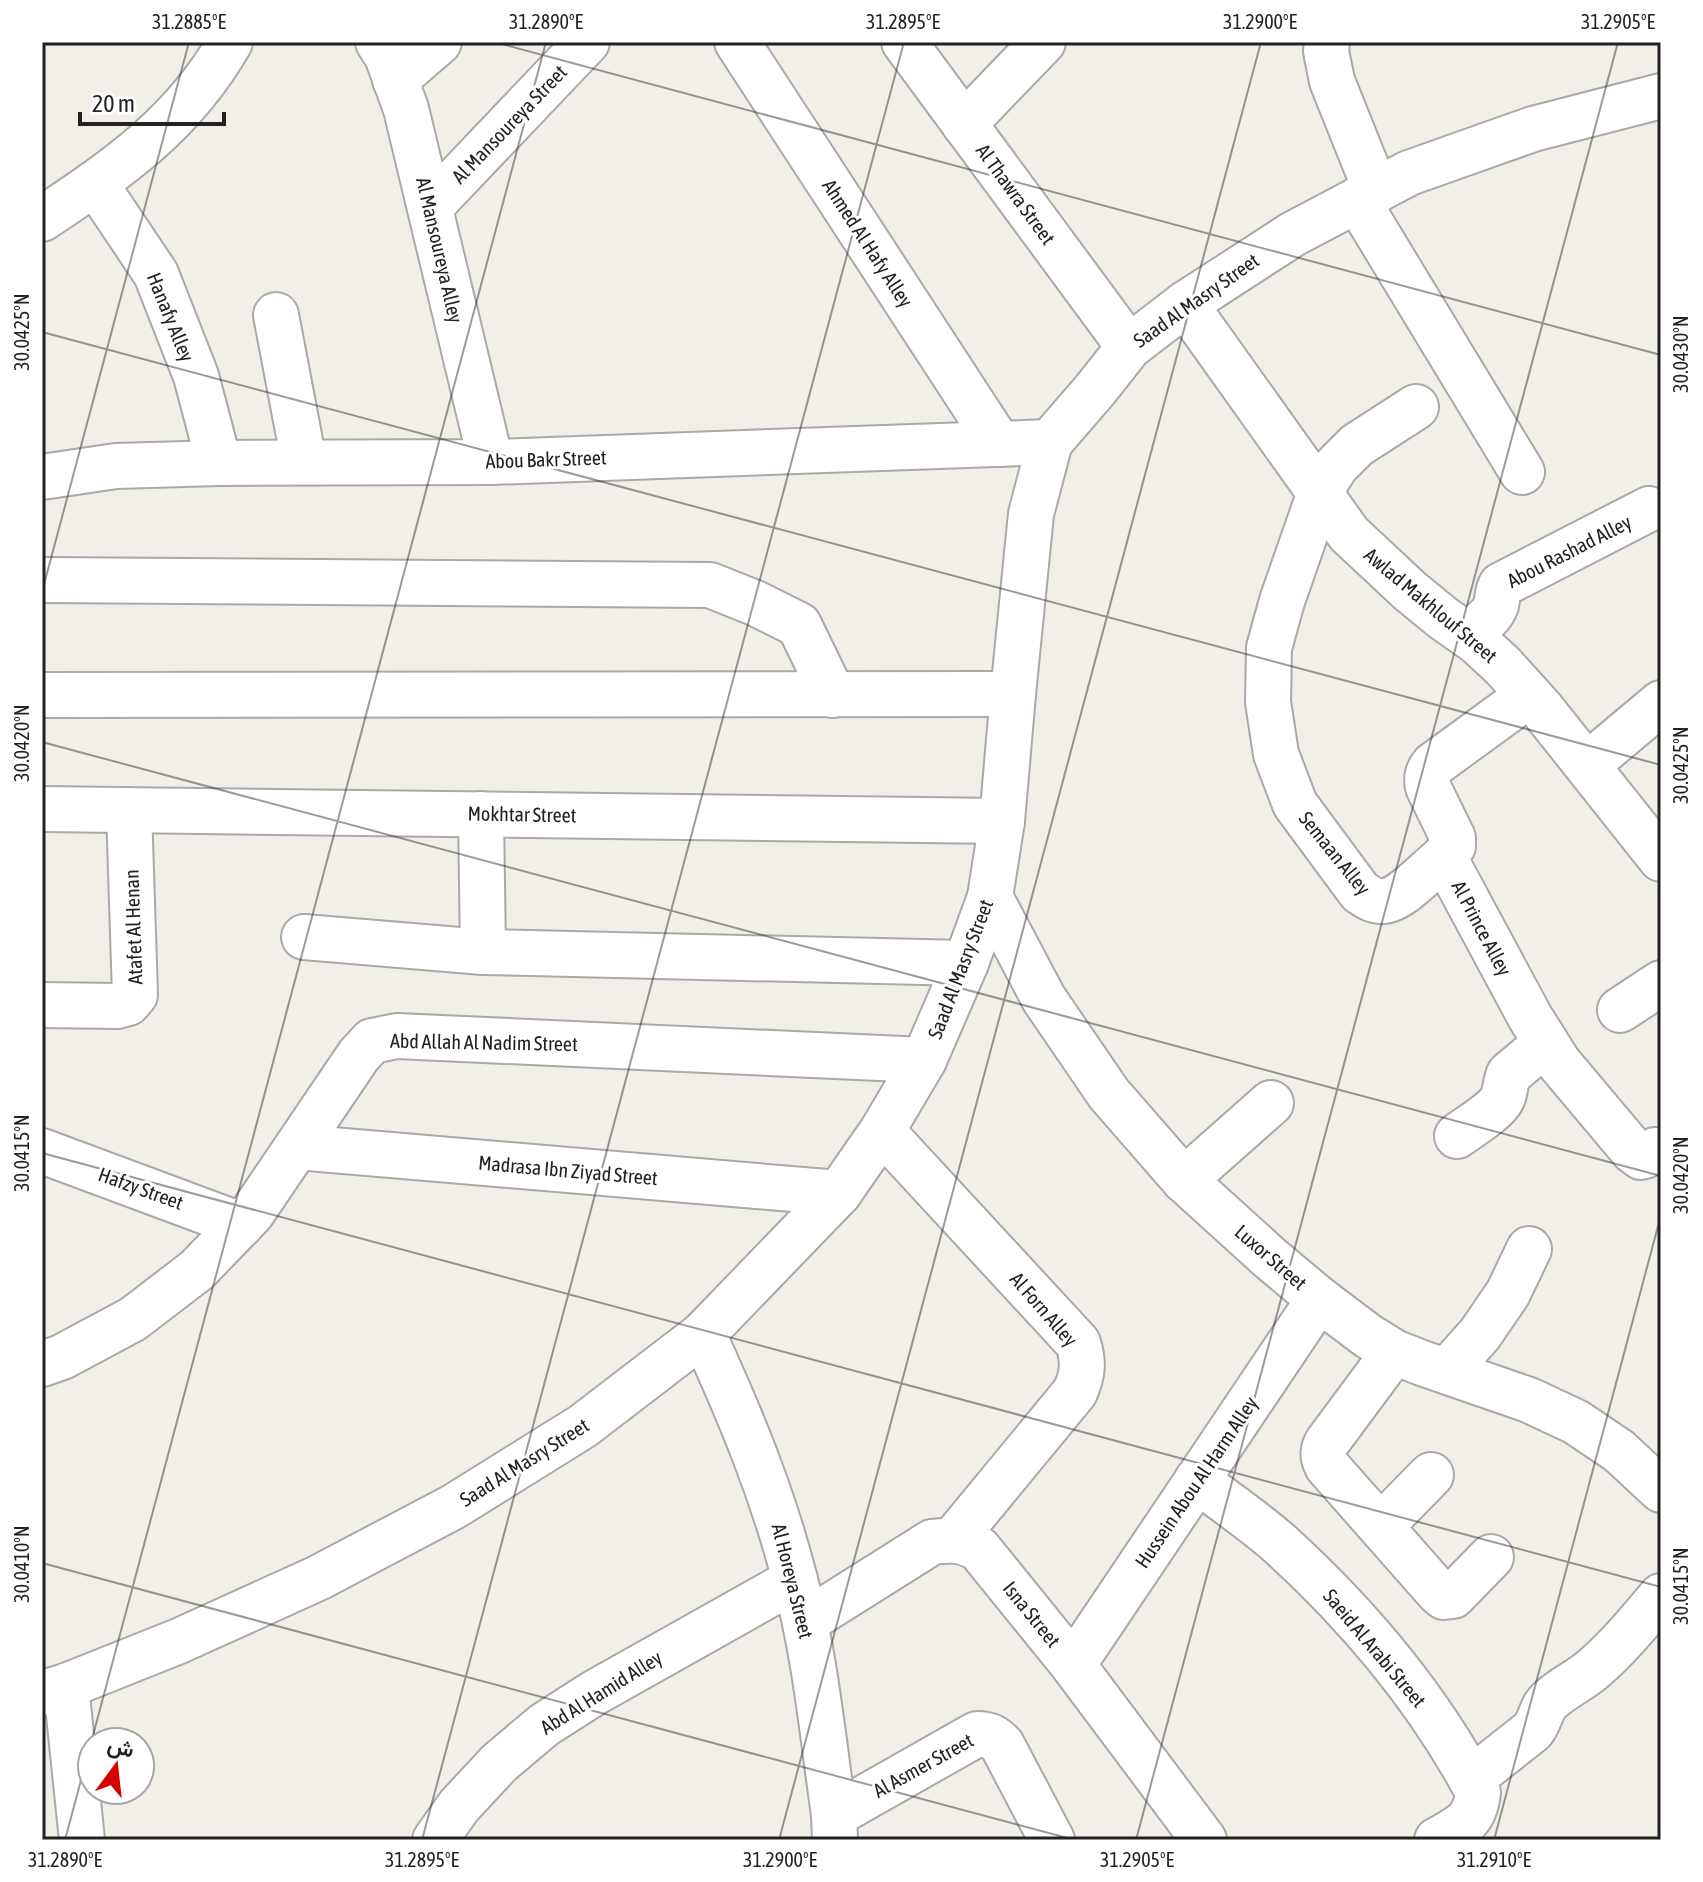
<svg xmlns="http://www.w3.org/2000/svg" width="1703" height="1882" font-family="'Asap Condensed',Vazirmatn,sans-serif">
<style>
.lines{fill:none;stroke-linecap:round;stroke-linejoin:round}
.street-casing{stroke:#a9a9a9;stroke-width:48}
.street{stroke:#fff;stroke-width:44}
.ticks{fill:none;stroke:#222;stroke-width:2;stroke-opacity:0.45}
.labels{text-anchor:middle;dominant-baseline:central;stroke-width:6;stroke-linejoin:round;paint-order:stroke}
.street-label{font-size:20px;fill:#222;stroke:#fff}
.neatline{fill:none;stroke:#222;stroke-width:3}
.ticks-label{font-size:20px;text-anchor:middle;fill:#222}
</style>
<rect width="100%" height="100%" fill="#f2efe9"/>
<g class="lines">
<defs>
<g id="street">
<polyline points="378,42 387,56 406,109 491,462"/>
<polyline points="737,42 999,444"/>
<polyline points="904,42 1129,347"/>
<polyline points="1327,42 1326,51 1332,81 1376,191"/>
<polyline points="395,80 439,42"/>
<polyline points="964,124 1043,42"/>
<polyline points="95,183 156,274 196,376 219,463"/>
<polyline points="1357,200 1522,472"/>
<polyline points="430,207 587,42"/>
<path d="M 42,219 C 119,168 183,124 230,42"/>
<polyline points="1185,304 1349,534 1410,591 1443,618 1477,642 1503,666 1541,708 1661,859"/>
<polyline points="276,315 304,462"/>
<path d="M 1416,407 L 1357,445 L 1336,466 L 1320,492 L 1282,601 L 1269,648 L 1268,702 L 1276,754 L 1295,804 L 1360,892 C 1368,897 1374,902 1383,901 C 1400,901 1430,868 1444,857"/>
<polyline points="42,477 116,466 219,463 491,462 1050,442"/>
<polyline points="42,580 710,585 755,603 799,625 833,695"/>
<path d="M 1467,634 C 1477,626 1492,618 1496,605 C 1498,597 1497,592 1501,585 L 1649,509"/>
<polyline points="42,695 1013,694"/>
<path d="M 1529,695 L 1433,765 C 1427,772 1426,778 1428,787 L 1453,838 L 1453,846 L 1444,857 L 1530,1017 L 1559,1063 L 1633,1151 L 1641,1157 L 1645,1156 L 1655,1150 L 1661,1150"/>
<polyline points="1587,765 1661,703"/>
<polyline points="42,809 1002,821"/>
<polyline points="481,814 483,952"/>
<polyline points="990,897 1044,999 1109,1094 1184,1180 1270,1258 1319,1299 1368,1336 1394,1352 1422,1363 1529,1400 1576,1422 1619,1451 1661,1490"/>
<polyline points="304,937 483,952 966,963"/>
<polyline points="42,1005 117,1006 128,1003 135,995 129,810"/>
<polyline points="1620,1010 1661,983"/>
<path d="M 882,1131 L 1078,1343 C 1084,1362 1083,1374 1075,1392 L 953,1540"/>
<path d="M 1457,1136 C 1469,1127 1496,1111 1502,1099 C 1506,1091 1505,1082 1509,1074 L 1546,1043"/>
<polyline points="297,1147 839,1193"/>
<polyline points="42,1151 241,1225"/>
<polyline points="1184,1180 1271,1103"/>
<path d="M 703,1334 C 740,1414 773,1494 795,1580 C 815,1655 823,1738 834,1815 L 835,1840"/>
<path d="M 1394,1352 L 1328,1441 C 1322,1450 1322,1456 1327,1466 L 1438,1592 L 1444,1597 L 1453,1596 L 1491,1557"/>
<polyline points="42,1364 62,1357 133,1319 197,1270 252,1213 359,1055 372,1041 397,1036 924,1060"/>
<polyline points="1447,1371 1480,1334 1508,1293 1529,1249"/>
<path d="M 1197,1480 C 1224,1501 1254,1521 1280,1544 C 1358,1615 1428,1698 1478,1792 C 1475,1822 1461,1826 1437,1840"/>
<polyline points="1381,1526 1431,1475"/>
<path d="M 805,1622 L 932,1542 C 952,1540 961,1539 979,1549 L 1073,1665 L 1204,1840"/>
<polyline points="1073,1665 1319,1299"/>
<polyline points="66,1686 82,1840"/>
<polyline points="42,1693 66,1686 179,1641 318,1578 453,1507 583,1426 703,1334 839,1193 882,1131 924,1060 966,963 990,897 1002,821 1013,694 1031,514 1050,442 1095,390 1129,347 1185,304 1293,234 1409,173 1533,129 1661,96"/>
<path d="M 1471,1779 L 1532,1731 C 1541,1721 1540,1708 1551,1699 C 1563,1688 1579,1681 1592,1670 C 1617,1649 1640,1621 1661,1596"/>
<path d="M 834,1815 L 977,1734 C 989,1734 994,1737 1002,1745 L 1052,1840"/>
<polyline points="435,1840 459,1806 499,1763 544,1725 594,1693 795,1580"/>
</g>
</defs>
<use href="#street" class="street-casing"/>
<use href="#street" class="street"/>
</g>
<path class="ticks" d="M 494,42 L 1661,355M 42,332 L 1661,765M 42,592 L 189,42M 42,742 L 1661,1176M 42,1153 L 1661,1587M 42,1563 L 1075,1840M 65,1840 L 546,42M 422,1840 L 904,42M 779,1840 L 1261,42M 1136,1840 L 1618,42M 1494,1840 L 1661,1215"/>
<g class="labels">
<g class="street-label">
<text transform="translate(509 124) rotate(-46)">Al Mansoureya Street</text>
<text transform="translate(1016 194) rotate(54)">Al Thawra Street</text>
<text transform="translate(868 243) rotate(57)">Ahmed Al Hafy Alley</text>
<text transform="translate(440 250) rotate(77)">Al Mansoureya Alley</text>
<text transform="translate(1196 300) rotate(-35)">Saad Al Masry Street</text>
<text transform="translate(171 317) rotate(68)">Hanafy Alley</text>
<text transform="translate(546 459) rotate(-2)">Abou Bakr Street</text>
<text transform="translate(1569 551) rotate(-27)">Abou Rashad Alley</text>
<text transform="translate(1431 605) rotate(40)">Awlad Makhlouf Street</text>
<text transform="translate(522 814) rotate(1)">Mokhtar Street</text>
<text transform="translate(1335 853) rotate(51)">Semaan Alley</text>
<text transform="translate(133 927) rotate(-92)">Atafet Al Henan</text>
<text transform="translate(1482 928) rotate(62)">Al Prince Alley</text>
<text transform="translate(960 969) rotate(-69)">Saad Al Masry Street</text>
<text transform="translate(484 1042) rotate(1)">Abd Allah Al Nadim Street</text>
<text transform="translate(568 1170) rotate(5)">Madrasa Ibn Ziyad Street</text>
<text transform="translate(141 1188) rotate(20)">Hafzy Street</text>
<text transform="translate(1271 1257) rotate(41)">Luxor Street</text>
<text transform="translate(1044 1309) rotate(49)">Al Forn Alley</text>
<text transform="translate(524 1462) rotate(-32)">Saad Al Masry Street</text>
<text transform="translate(1196 1482) rotate(-56)">Hussein Abou Al Harm Alley</text>
<text transform="translate(793 1581) rotate(76)">Al Horeya Street</text>
<text transform="translate(1032 1614) rotate(51)">Isna Street</text>
<text transform="translate(1375 1648) rotate(50)">Saeid Al Arabi Street</text>
<text transform="translate(601 1692) rotate(-32)">Abd Al Hamid Alley</text>
<text transform="translate(923 1765) rotate(-29)">Al Asmer Street</text>
</g>
</g>
<rect width="1703" height="1882" fill="none" stroke="#ffffff" stroke-width="88"/>
<g transform="translate(116 1766) rotate(15)"><circle r="38" fill="#ffffff" stroke="#a7a7a7" stroke-width="2"/>
<path d="M0-6L14 30L0 20L-14 30Z" fill="#d40000"/>
<text y="-12" font-size="22" font-weight="bold" text-anchor="middle" fill="#222222">ش</text>
</g>
<path d="M80 112v12h144v-12" fill="none" stroke="#222222" stroke-width="4"/>
<text x="92" y="112" font-size="24" fill="#222222" stroke="#ffffff" stroke-width="6" paint-order="stroke">20 m</text>
<rect x="44" y="44" width="1615" height="1794" class="neatline"/>
<g class="ticks-label">
<text x="189" y="29">31.2885°E</text>
<text x="546" y="29">31.2890°E</text>
<text x="903" y="29">31.2895°E</text>
<text x="1260" y="29">31.2900°E</text>
<text x="1618" y="29">31.2905°E</text>
<text transform="translate(22 332) rotate(-90)" y="7">30.0425°N</text>
<text transform="translate(1681 354) rotate(-90)" y="7">30.0430°N</text>
<text transform="translate(22 743) rotate(-90)" y="7">30.0420°N</text>
<text transform="translate(1681 765) rotate(-90)" y="7">30.0425°N</text>
<text transform="translate(22 1153) rotate(-90)" y="7">30.0415°N</text>
<text transform="translate(1681 1175) rotate(-90)" y="7">30.0420°N</text>
<text transform="translate(22 1564) rotate(-90)" y="7">30.0410°N</text>
<text transform="translate(1681 1586) rotate(-90)" y="7">30.0415°N</text>
<text x="65" y="1867">31.2890°E</text>
<text x="422" y="1867">31.2895°E</text>
<text x="780" y="1867">31.2900°E</text>
<text x="1137" y="1867">31.2905°E</text>
<text x="1494" y="1867">31.2910°E</text>
</g>
</svg>
